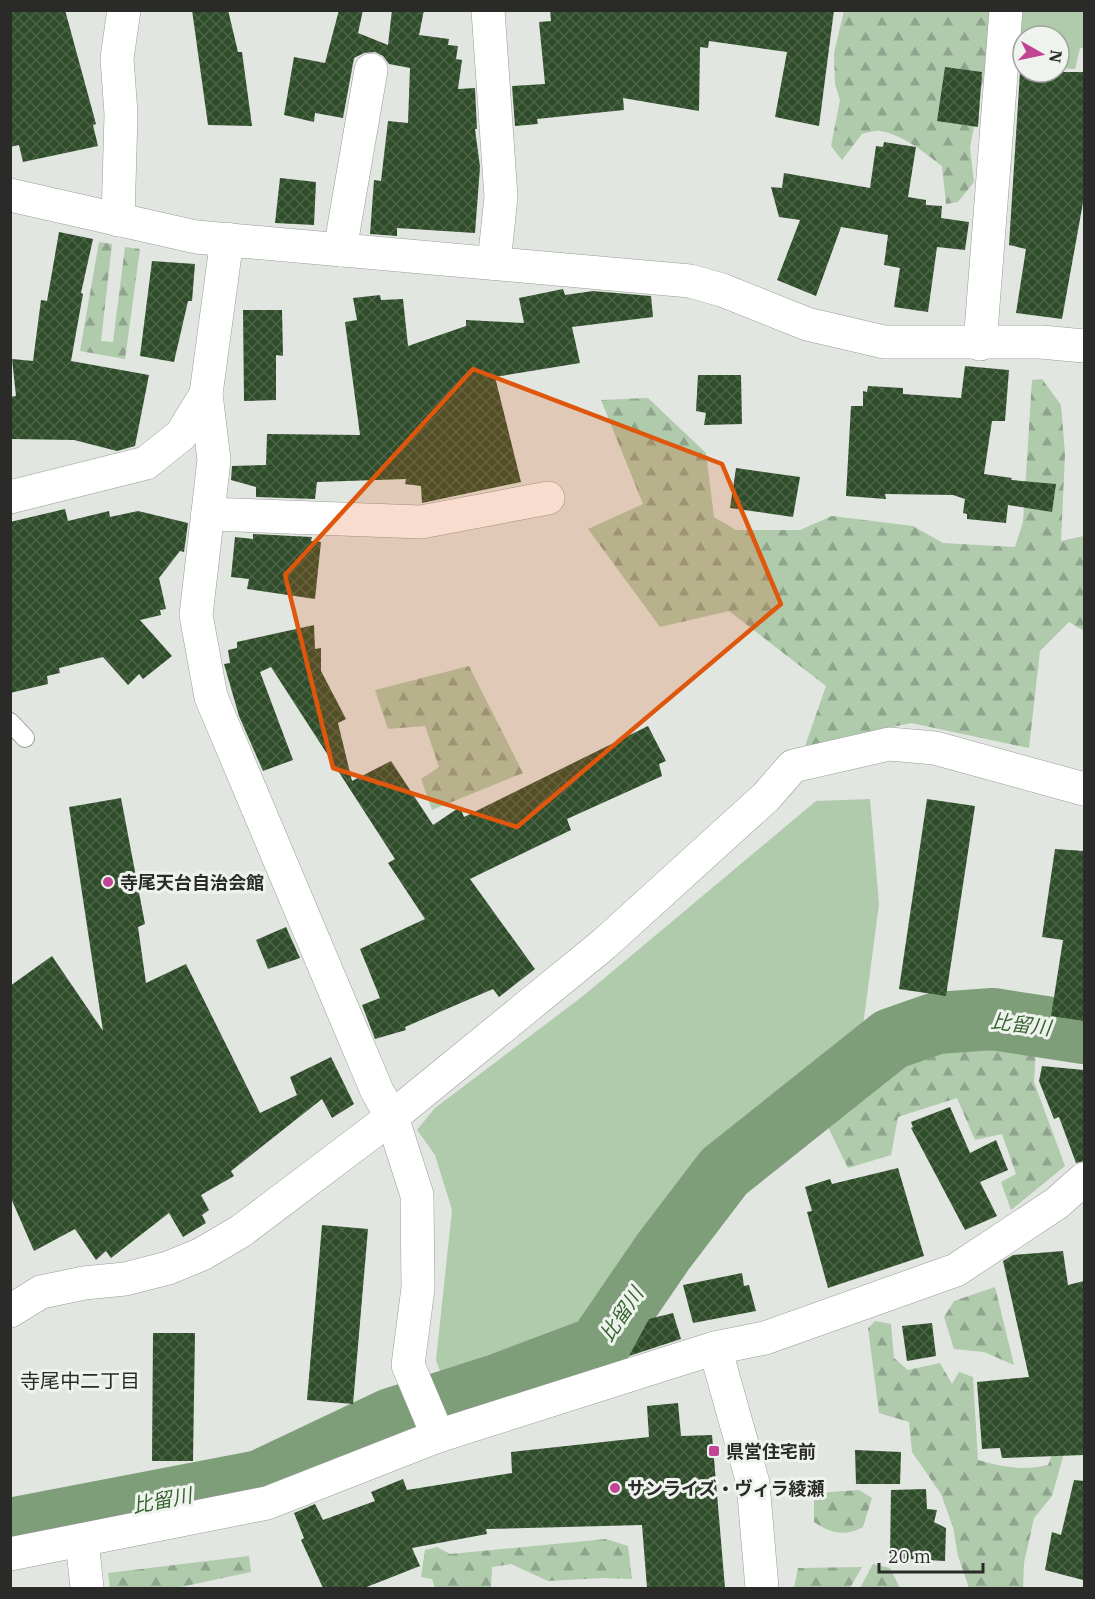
<svg xmlns="http://www.w3.org/2000/svg" width="1095" height="1599" font-family="'IBM Plex Serif','Noto Sans JP',serif">
<style>
.green{fill:#b0caac}
.forest{fill:url(#forest-firs)}
.lines{fill:none;stroke-linecap:round;stroke-linejoin:round}
.river{stroke:#7e9e79;stroke-width:62}
.building{fill:url(#building-cross-hatch)}
.service-casing{stroke:#989c98;stroke-width:20}
.minor-casing{stroke:#989c98;stroke-width:34}
.service{stroke:#fff;stroke-width:18}
.minor{stroke:#fff;stroke-width:33}
.marked{fill:#de570d;fill-opacity:0.2;stroke:#de570d;stroke-width:4.5;stroke-linejoin:round}
.poi-dot{fill:#c24595;stroke:#eff3ee;stroke-width:2}
.labels{text-anchor:middle;dominant-baseline:central;stroke-width:6;stroke-linejoin:round;paint-order:stroke}
.poi-label{font-size:18px;font-weight:bold;fill:#2a2b29;stroke:#eff3ee;text-anchor:start}
.water-label{font-size:20px;font-style:italic;fill:#376430;stroke:#eff3ee}
.neighbourhood-label{font-size:20px;fill:#2a2b29;stroke:#eff3ee}
</style>
<defs>
<pattern id="forest-firs" width="22" height="20" patternUnits="userSpaceOnUse" patternTransform="scale(1.5)"><rect width="22" height="20" fill="#b0caac"/><path d="M5 1l3.5 6h-7zM16 11l3.5 6h-7z" fill="#8fa48c"/></pattern>
<pattern id="building-cross-hatch" width="8" height="8" patternUnits="userSpaceOnUse" patternTransform="scale(1.5)"><rect width="8" height="8" fill="#304d2b"/><path d="M0 0l8 8M0 8l8-8" fill="none" stroke="#4d6449"/></pattern>
</defs>
<rect width="100%" height="100%" fill="#e2e6e1"/>
<g class="green">
<polygon points="1013,11 1084,11 1084,48 1080,48 1075,69 1059,68 1059,36 1023,36 1023,67 1007,66"/>
<polygon points="870,799 879,904 862,1033 810,1095 719,1165 590,1339 445,1385 436,1360 452,1210 435,1155 417,1130 435,1108 583,996 816,801"/>
</g>
<g class="forest">
<path d="M 844,11 L 996,11 L 970,148 L 974,182 L 958,202 L 946,204 L 942,166 C 925,153 902,134 880,131 C 875,130 867,133 862,134 L 842,160 L 831,146 L 840,100 L 835,84 L 834,53 Z"/>
<polygon points="99,242 112,244 101,341 113,342 125,247 140,249 125,359 80,351"/>
<polygon points="1042,379 1061,405 1065,454 1061,541 1084,536 1084,631 1069,622 1040,651 1029,748 911,723 805,746 826,686 729,611 660,627 588,529 643,504 601,400 648,398 706,453 714,517 736,530 800,530 832,516 913,526 943,543 1015,547 1023,522 1032,380"/>
<polygon points="469,666 523,773 432,810 421,779 439,767 425,726 388,729 375,690"/>
<polygon points="993,1025 1037,1032 1034,1082 1065,1166 1011,1210 1001,1182 1016,1174 1002,1134 975,1140 957,1098 898,1117 891,1155 848,1168 824,1119 891,1049 937,1030"/>
<polygon points="995,1287 1014,1365 984,1352 954,1349 944,1317 954,1301"/>
<path d="M 875,1321 L 891,1324 L 894,1358 L 908,1370 L 940,1363 L 952,1384 L 959,1372 L 973,1377 L 978,1460 C 1001,1467 1025,1471 1048,1465 L 1057,1443 L 1063,1434 L 1063,1457 L 1052,1496 L 1034,1518 L 1024,1563 L 1023,1588 L 969,1588 L 958,1556 L 953,1527 L 941,1494 L 912,1452 L 909,1422 L 879,1413 L 868,1328 Z"/>
<path d="M 859,1490 L 872,1498 L 863,1527 C 845,1537 830,1533 814,1522 L 814,1496 L 830,1492 Z"/>
<polygon points="606,1539 628,1546 632,1579 602,1578 548,1581 511,1564 492,1567 491,1588 435,1588 432,1579 421,1577 425,1550 437,1547 450,1554"/>
<polygon points="249,1556 251,1572 176,1588 110,1588 108,1573"/>
<polygon points="873,1564 890,1568 900,1588 860,1588"/>
<polygon points="862,1567 850,1588 794,1588 798,1568"/>
</g>
<g class="lines">
<polyline class="river" points="10,1529 260,1481 391,1419 500,1384 598,1347 663,1252 724,1172 891,1039 937,1023 993,1019 1084,1033"/>
</g>
<g class="building">
<polygon points="10,10 65,10 96,124 93,125 98,146 23,162 19,145 10,147"/>
<polygon points="192,10 228,10 238,52 242,52 252,126 208,125"/>
<polygon points="339,10 363,10 358,33 388,45 392,10 424,10 419,35 449,39 448,45 458,46 456,59 462,60 458,89 475,88 477,129 475,129 480,167 475,233 397,228 397,236 370,234 374,180 381,181 388,121 408,123 410,68 389,64 383,56 375,52 364,53 354,58 343,118 315,113 314,122 284,115 294,57 325,63"/>
<polygon points="550,10 834,10 819,126 775,117 787,52 709,41 708,48 700,47 699,111 623,98 624,110 537,119 538,124 515,126 512,86 545,84 539,22 551,21"/>
<polygon points="945,67 982,72 978,127 937,121"/>
<polygon points="1020,72 1084,72 1084,197 1062,319 1016,313 1026,249 1009,245"/>
<polygon points="884,142 916,147 908,197 926,200 926,205 942,206 941,218 969,222 965,250 937,247 928,312 894,307 900,268 884,265 888,235 841,227 816,296 777,280 800,220 779,217 771,187 782,188 784,173 870,188 876,146 883,147"/>
<polygon points="280,178 316,182 314,225 275,223"/>
<polygon points="59,232 93,239 81,293 83,294 71,361 149,375 135,446 117,451 74,440 10,439 10,397 16,396 12,359 33,361 41,300 47,301"/>
<polygon points="152,261 195,264 192,301 188,301 174,362 140,356"/>
<polygon points="563,289 565,295 593,291 651,296 653,317 572,327 580,363 495,377 521,482 422,503 421,486 405,484 406,479 317,482 315,499 256,497 256,487 231,480 232,466 266,465 267,434 360,435 345,322 357,320 353,298 380,295 381,300 403,299 408,346 466,326 466,320 524,323 519,298"/>
<polygon points="243,310 282,310 283,356 276,355 276,400 244,401"/>
<polygon points="965,366 1009,370 1005,421 992,421 984,474 1012,478 1011,480 1056,484 1052,512 1008,505 1006,523 967,519 967,514 963,513 965,499 953,495 885,494 886,499 846,496 851,406 863,406 863,391 867,392 868,386 903,388 903,394 961,398"/>
<polygon points="698,375 741,375 742,424 704,425 706,413 696,411"/>
<polygon points="736,468 800,477 793,517 730,508"/>
<polygon points="65,509 68,521 109,511 110,517 138,511 188,523 184,552 180,551 159,578 166,609 160,610 161,615 140,620 172,656 143,679 139,674 128,685 103,657 59,668 60,673 47,676 48,684 10,693 10,522"/>
<polygon points="253,534 312,537 311,541 321,542 315,599 247,589 249,579 231,577 235,537 253,539"/>
<polygon points="314,625 315,649 321,648 321,671 346,719 338,723 352,781 391,761 433,825 460,807 464,817 648,726 666,761 659,764 662,776 567,819 571,830 470,879 535,969 499,997 493,989 405,1027 406,1030 375,1039 362,1005 380,998 360,949 425,919 388,863 395,859 271,667 260,672 293,760 263,771 239,716 224,664 230,663 228,650 237,648 237,642"/>
<polygon points="121,798 145,924 138,927 146,983 186,964 260,1113 297,1095 290,1077 331,1057 354,1104 332,1118 322,1099 231,1171 234,1176 201,1195 209,1210 202,1215 206,1223 183,1237 169,1213 111,1258 106,1251 96,1260 75,1229 34,1251 10,1196 10,986 52,956 103,1031 69,807"/>
<polygon points="927,799 975,806 946,996 899,989"/>
<polygon points="1055,849 1084,851 1084,1021 1051,1016 1063,940 1042,937"/>
<polygon points="286,927 300,958 268,969 256,940"/>
<polygon points="1042,1066 1084,1070 1084,1161 1076,1163 1059,1117 1054,1119 1039,1081"/>
<polygon points="950,1107 970,1153 996,1140 1008,1170 980,1182 997,1216 965,1230 911,1128 913,1127 911,1122"/>
<polygon points="898,1168 924,1256 828,1288 807,1212 812,1211 805,1187 830,1179 832,1184"/>
<polygon points="322,1225 368,1229 353,1404 307,1400"/>
<polygon points="1063,1251 1068,1285 1084,1281 1084,1455 1002,1458 1000,1448 982,1449 977,1382 1029,1377 1003,1261 1013,1255"/>
<polygon points="742,1273 744,1286 749,1285 756,1311 693,1323 683,1285"/>
<polygon points="673,1313 681,1339 629,1356 649,1319"/>
<polygon points="932,1323 936,1356 907,1361 902,1326"/>
<polygon points="153,1333 195,1333 193,1461 152,1461"/>
<polygon points="678,1403 681,1436 712,1435 725,1588 647,1588 642,1525 486,1529 487,1534 412,1548 420,1566 364,1588 323,1588 301,1540 304,1538 294,1513 315,1504 323,1520 375,1501 371,1492 403,1479 407,1490 512,1473 511,1452 649,1437 647,1406"/>
<polygon points="855,1450 901,1452 900,1484 856,1484"/>
<polygon points="1074,1480 1084,1481 1083,1580 1045,1570 1052,1532 1061,1535"/>
<polygon points="926,1489 927,1509 937,1510 934,1522 946,1528 945,1561 890,1558 891,1490"/>
</g>
<g class="lines">
<defs>
<polyline id="service" points="10,722 25,738"/>
<g id="minor">
<polyline points="488,10 501,197 494,263"/>
<polyline points="10,195 196,237 690,281 722,290 807,324 884,342 1041,342 1084,346"/>
<polyline points="118,220 121,114 117,58 124,10"/>
<polyline points="227,239 206,394 214,460 196,615 211,697 377,1091 392,1117 417,1195 418,1288 408,1365 438,1436"/>
<polyline points="340,250 371,70"/>
<polyline points="980,344 1006,10"/>
<polyline points="10,497 146,463 181,435 206,394"/>
<polyline points="208,514 421,522 548,498"/>
<polyline points="10,1311 41,1292 84,1283 125,1279 168,1268 202,1254 241,1231 392,1117 604,944 766,797 793,766 889,744 935,748 1084,789"/>
<polyline points="715,1348 753,1483 762,1588"/>
<polyline points="82,1540 87,1588"/>
<polyline points="10,1554 267,1503 438,1436 715,1348 765,1338 956,1270 1057,1203 1084,1179"/>
</g>
</defs>
<use href="#service" class="service-casing"/>
<use href="#minor" class="minor-casing"/>
<use href="#service" class="service"/>
<use href="#minor" class="minor"/>
</g>
<path class="marked" d="M 473,369 L 722,464 L 781,604 L 517,827 L 333,768 L 285,575 Z"/>
<g class="poi-dot">
<circle cx="108" cy="882" r="6"/>
<rect x="708" y="1445" width="12" height="12" rx="3"/>
<circle cx="615" cy="1488" r="6"/>
</g>
<g class="labels">
<g class="poi-label">
<text x="120" y="882">寺尾天台自治会館</text>
<text x="726" y="1451">県営住宅前</text>
<text x="627" y="1488">サンライズ・ヴィラ綾瀬</text>
</g>
<g class="water-label">
<text transform="translate(1021 1024) rotate(7)">比留川</text>
<text transform="translate(621 1314) rotate(-56)">比留川</text>
<text transform="translate(162 1500) rotate(-11)">比留川</text>
</g>
<g class="neighbourhood-label">
<text x="80" y="1380">寺尾中二丁目</text>
</g>
</g>
<rect width="1095" height="1599" fill="none" stroke="#2a2b29" stroke-width="24"/>
<g transform="translate(1041 54) rotate(99)"><circle r="28" fill="#eff3ee" stroke="#a0a39f" stroke-width="1.5"/>
<path d="M0-4.5L10 22L0 15L-10 22Z" fill="#c24595"/>
<text y="-9" font-size="16" font-weight="bold" text-anchor="middle" fill="#2a2b29">N</text>
</g>
<path d="M879 1563v9h104v-9" fill="none" stroke="#2a2b29" stroke-width="3"/>
<text x="888" y="1563" font-size="18" fill="#2a2b29" stroke="#eff3ee" stroke-width="4.5" paint-order="stroke">20 m</text>
</svg>
